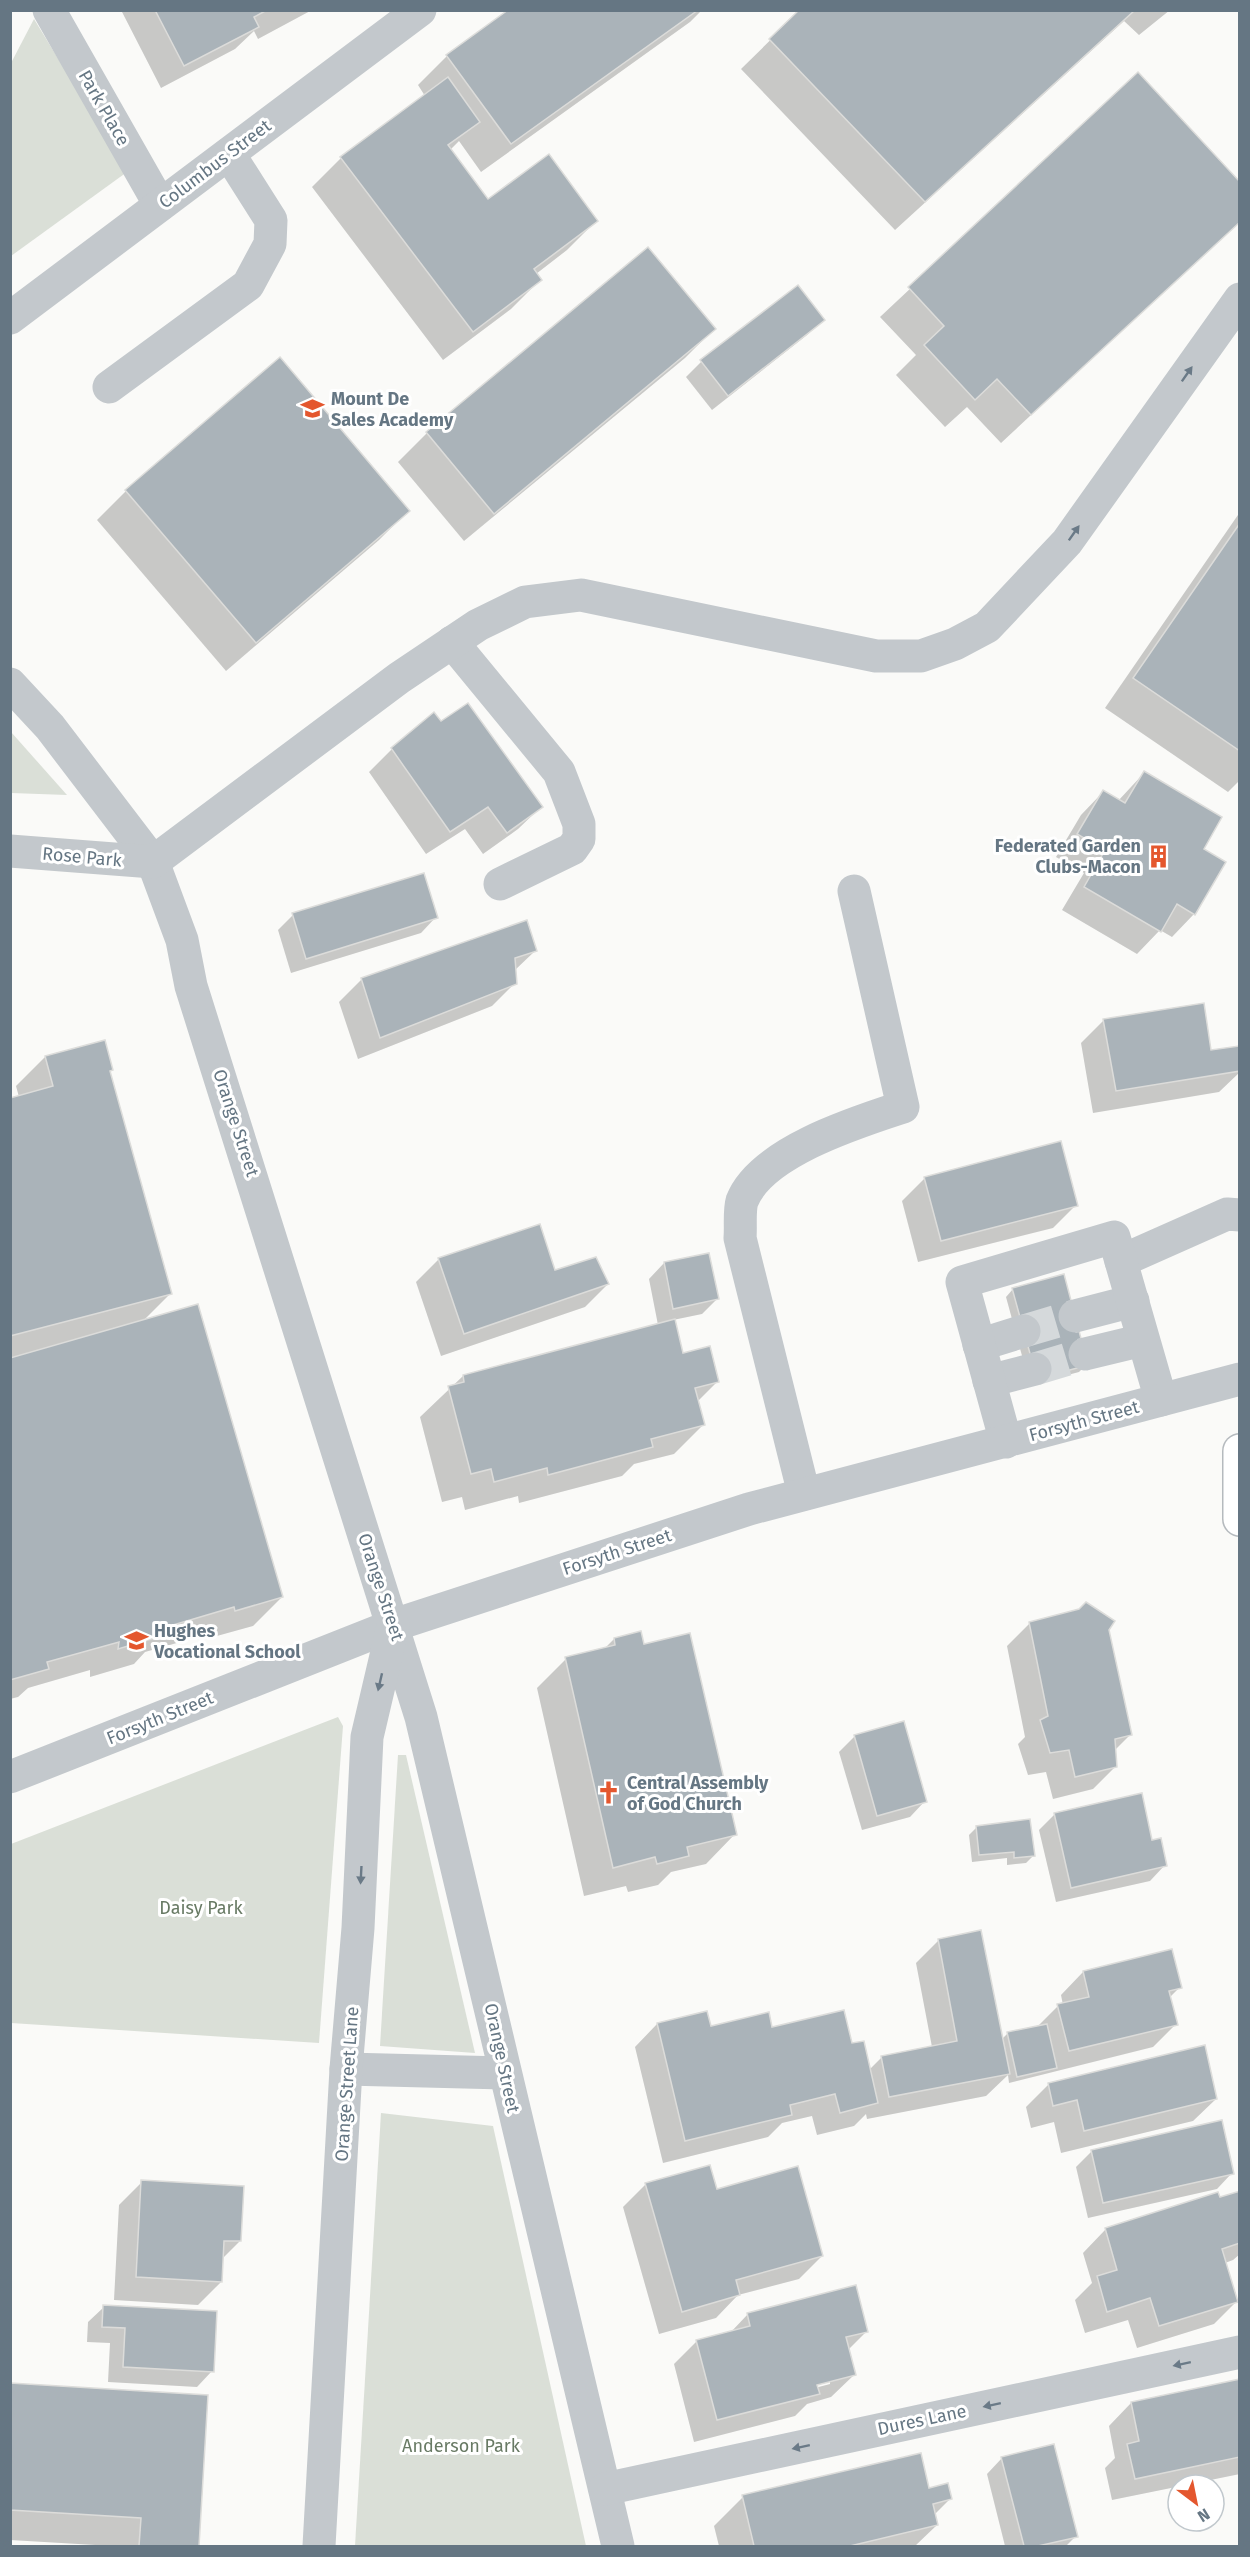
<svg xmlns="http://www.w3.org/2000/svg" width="1250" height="2557" font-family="'Fira Sans',sans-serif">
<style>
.green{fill:#dadfd7}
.shadow{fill:#0003;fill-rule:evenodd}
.building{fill:#aab3b9;stroke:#dcdcda;stroke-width:1.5}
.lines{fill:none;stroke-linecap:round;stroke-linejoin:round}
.minor-tunnel{stroke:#d5d9db;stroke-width:33;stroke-dasharray:33 16;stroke-linecap:butt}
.major-casing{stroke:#b5babe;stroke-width:36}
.minor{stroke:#c3c8cc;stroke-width:33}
.major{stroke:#fff;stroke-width:33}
.oneway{fill:#6a7a87}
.labels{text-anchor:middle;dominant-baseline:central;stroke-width:6;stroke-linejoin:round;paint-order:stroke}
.street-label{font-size:18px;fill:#657683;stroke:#fff}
.poi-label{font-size:18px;font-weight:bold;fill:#657683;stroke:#fff;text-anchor:start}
.park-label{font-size:18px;fill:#687a64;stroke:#fff}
</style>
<rect width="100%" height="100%" fill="#fafaf8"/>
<g class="green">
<polygon points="34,19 127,172 11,256 10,65"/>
<polygon points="10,732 11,732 67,795 11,793"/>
<polygon points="338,1717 343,1726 319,2043 11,2023 11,1844"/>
<polygon points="398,1755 406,1755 475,2053 380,2046"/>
<polygon points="381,2113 493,2126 586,2546 355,2546"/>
</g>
<g class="shadow">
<polygon points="121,10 312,10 258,39 254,31 235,49 161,88"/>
<polygon points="510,10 702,10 690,22 481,172 459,141 450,150 487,201 596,221 567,250 536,274 540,280 511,309 443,360 312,187 341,158 425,96 418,85 447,56"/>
<polygon points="801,10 1170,10 1139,35 1124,21 895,230 741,69"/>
<polygon points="1138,75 1228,232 1001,443 967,407 945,427 896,375 916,355 880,317"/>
<polygon points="823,320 807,335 712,410 686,377 701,362"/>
<polygon points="714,329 685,358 464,541 398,462 427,433"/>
<polygon points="126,491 408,511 379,540 226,671 97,520"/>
<polygon points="1240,512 1240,780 1228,792 1105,708"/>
<polygon points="441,723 541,807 518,829 483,854 465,829 426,854 369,772 392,749"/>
<polygon points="1144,773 1202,849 1194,914 1172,937 1160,930 1137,954 1062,910 1084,873 1056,857 1081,815 1103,792 1118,801"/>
<polygon points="293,915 436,917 421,933 291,973 278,930"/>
<polygon points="535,951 514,971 515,983 492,1006 358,1059 339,1002 362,979"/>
<polygon points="1104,1020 1210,1051 1238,1047 1240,1072 1219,1092 1093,1113 1081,1043"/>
<polygon points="45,1057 109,1072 170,1294 142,1322 282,1597 253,1626 206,1639 205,1635 145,1652 134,1664 90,1677 90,1670 28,1688 18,1697 10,1699 10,1099 19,1097 16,1086"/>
<polygon points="925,1178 1076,1205 1053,1228 918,1262 902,1201"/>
<polygon points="439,1259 554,1272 608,1284 585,1307 441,1356 416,1282"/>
<polygon points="664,1263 717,1299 702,1314 673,1320 682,1355 717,1382 697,1402 703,1425 674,1454 634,1464 622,1476 519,1503 518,1496 465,1510 462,1497 442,1502 420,1417 463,1376 658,1325 649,1279"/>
<polygon points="1013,1289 1087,1364 1079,1372 1030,1385 1006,1297"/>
<polygon points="1030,1623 1107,1629 1131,1734 1114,1751 1116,1766 1093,1789 1053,1799 1046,1772 1028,1775 1018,1744 1025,1737 1007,1646"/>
<polygon points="614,1639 643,1645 735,1834 706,1864 671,1872 658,1885 628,1892 626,1886 584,1896 537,1688 566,1659 604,1649"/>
<polygon points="855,1736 925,1801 910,1817 862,1830 839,1752"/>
<polygon points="1055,1814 1151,1842 1165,1865 1150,1881 1056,1902 1039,1830"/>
<polygon points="977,1827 1033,1856 1026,1863 1007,1865 1007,1858 972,1862 969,1835"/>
<polygon points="939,1940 1002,2039 1008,2033 1037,2027 1058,2006 1063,2005 1061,1995 1083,1972 1180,1987 1169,1998 1176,2024 1153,2047 1009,2083 1008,2075 986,2096 867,2119 866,2114 854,2126 817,2135 812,2116 782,2123 768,2137 663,2163 635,2047 657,2024 706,2013 710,2027 771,2029 851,2045 869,2070 882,2057 932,2047 916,1963"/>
<polygon points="1049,2084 1216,2099 1193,2121 1061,2153 1054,2122 1031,2128 1026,2107"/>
<polygon points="1092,2151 1232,2173 1217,2189 1088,2218 1076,2167"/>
<polygon points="142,2182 240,2241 222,2259 221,2282 198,2305 114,2300 119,2205"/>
<polygon points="646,2184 716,2191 822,2256 799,2279 738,2295 716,2318 659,2334 623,2207"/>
<polygon points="1240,2193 1240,2254 1233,2260 1225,2263 1237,2301 1214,2324 1137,2348 1128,2320 1085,2333 1075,2300 1092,2283 1083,2253 1105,2230 1217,2194 1219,2199"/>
<polygon points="104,2307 212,2371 197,2387 108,2382 110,2343 87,2342 88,2322"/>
<path d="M 748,2314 L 867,2331 L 848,2350 L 854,2375 L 831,2397 L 807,2404 L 795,2416 L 694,2442 L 674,2364 L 697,2341 L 730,2333 ZM 830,2380 L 830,2384 L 811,2389 L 810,2386 Z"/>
<polygon points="1240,2380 1240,2474 1112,2500 1105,2468 1115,2458 1109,2426 1131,2403"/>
<polygon points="10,2385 206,2396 197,2546 112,2546 10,2540"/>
<polygon points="1002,2458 1076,2536 1066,2546 1005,2546 987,2474"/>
<polygon points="928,2489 950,2499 934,2515 937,2525 915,2546 719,2546 714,2526 743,2497"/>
</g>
<g class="building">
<polygon points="155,10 267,10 254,17 259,27 184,66"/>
<polygon points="508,10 698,10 511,144 446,55"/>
<polygon points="799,10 1135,10 925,202 769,39"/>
<polygon points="1138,72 1240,182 1240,222 1031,415 997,379 975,400 924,345 944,326 908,287"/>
<polygon points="448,77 480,122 448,145 488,199 549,154 598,221 534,269 542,280 473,332 340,157"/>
<polygon points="648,247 716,329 494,514 426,432"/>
<polygon points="798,285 825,320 728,396 700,360"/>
<polygon points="280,357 410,511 256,643 125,490"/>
<polygon points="1240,523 1240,751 1133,678"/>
<polygon points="468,703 543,807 507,833 488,807 450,832 391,748 434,712 441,721"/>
<polygon points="1144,771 1222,817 1204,849 1226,862 1195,915 1177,904 1161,932 1084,887 1105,850 1077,834 1103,790 1125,803"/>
<polygon points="424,873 438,918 306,959 292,913"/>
<polygon points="527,920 537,951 515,958 517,984 380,1038 361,978"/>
<polygon points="1204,1003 1211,1050 1239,1046 1240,1071 1116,1091 1103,1019"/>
<polygon points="105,1040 113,1070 110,1071 172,1294 10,1336 10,1098 53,1086 45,1056"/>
<polygon points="1061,1141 1078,1206 941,1241 924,1177"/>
<polygon points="540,1224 555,1270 596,1257 609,1284 464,1334 438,1258"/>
<polygon points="709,1253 719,1299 673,1309 664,1262"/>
<polygon points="1064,1274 1088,1365 1037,1379 1012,1288"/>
<polygon points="198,1304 283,1597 235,1611 234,1607 163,1628 165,1635 118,1649 119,1642 47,1662 49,1669 10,1680 10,1358"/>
<polygon points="675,1319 683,1353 710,1346 719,1382 695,1388 705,1425 651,1439 653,1447 548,1475 547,1468 494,1482 491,1469 471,1474 448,1386 464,1382 463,1375"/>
<polygon points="1086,1602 1115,1621 1109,1630 1132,1735 1115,1739 1117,1767 1075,1777 1069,1750 1050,1753 1040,1720 1048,1716 1029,1622 1079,1609"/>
<polygon points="641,1631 644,1644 690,1633 737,1835 687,1847 689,1856 657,1864 655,1857 613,1868 565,1657 615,1645 614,1638"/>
<polygon points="904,1721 927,1802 877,1816 854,1735"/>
<polygon points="1142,1793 1152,1840 1161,1838 1167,1866 1071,1888 1054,1813"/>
<polygon points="1030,1819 1035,1856 1014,1858 1014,1852 979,1855 976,1826"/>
<polygon points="981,1930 1010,2074 889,2097 881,2056 957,2041 938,1939"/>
<polygon points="1172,1949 1182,1988 1169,1991 1178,2025 1069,2051 1057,2004 1089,1997 1083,1971"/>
<polygon points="844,2010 852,2043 864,2041 878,2103 840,2113 835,2094 790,2105 792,2115 685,2141 657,2023 707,2011 711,2026 769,2012 772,2027"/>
<polygon points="1047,2024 1057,2068 1017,2077 1007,2032"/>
<polygon points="1205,2045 1217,2099 1084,2131 1077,2100 1053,2106 1048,2083"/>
<polygon points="1222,2120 1234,2174 1103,2203 1091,2150"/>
<polygon points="710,2165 717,2189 798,2166 823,2256 736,2280 740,2295 682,2312 645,2183"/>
<polygon points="141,2180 244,2186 241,2241 224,2241 222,2282 136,2277"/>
<polygon points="1240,2191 1240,2243 1222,2249 1238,2302 1159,2326 1150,2298 1107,2312 1097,2276 1117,2270 1105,2228 1218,2192 1220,2197"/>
<polygon points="856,2285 868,2332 846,2337 856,2375 817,2385 820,2394 717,2420 696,2340 750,2326 747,2313"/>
<polygon points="103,2305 217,2311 214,2372 123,2367 125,2328 102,2327"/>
<polygon points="1240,2379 1240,2457 1135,2479 1127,2444 1139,2441 1131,2402"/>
<polygon points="10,2383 208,2395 199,2546 139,2546 141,2518 10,2510"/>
<polygon points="1054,2444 1078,2537 1038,2546 1024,2546 1001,2457"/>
<polygon points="921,2453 929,2488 948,2483 952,2499 933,2504 938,2525 850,2546 754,2546 742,2495"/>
</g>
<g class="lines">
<g class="minor-tunnel">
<polyline points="1024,1331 1075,1316"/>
<polyline points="1035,1369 1085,1354"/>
</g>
<defs>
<polyline id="major" points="1240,1451 1240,1519"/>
</defs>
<use href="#major" class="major-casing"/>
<g class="minor">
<polyline points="49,10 160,205"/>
<polyline points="10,318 420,10"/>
<polyline points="109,387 248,285 270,244 271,220 229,154"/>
<polyline points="452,642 559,772 579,824 579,839 572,849 500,884"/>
<polyline points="10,684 50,727 153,862 182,940 191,986 421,1717 618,2546"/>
<polyline points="10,851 153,862 399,678 478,625 525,602 581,595 876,656 921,656 955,644 987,627 1067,542 1240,299"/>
<polyline points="1121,1261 1227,1214 1240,1215"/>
<polyline points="1075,1316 1133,1301"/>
<polyline points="979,1345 1024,1331"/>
<polyline points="1085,1354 1143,1340"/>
<polyline points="989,1381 1035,1369"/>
<polyline points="1006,1442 962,1282 1114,1237 1161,1400"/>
<path d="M 804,1494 L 740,1238 C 741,1227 739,1211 742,1201 C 761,1152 857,1122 903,1107 L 854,891"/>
<polyline points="10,1777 394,1625 749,1509 1240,1379"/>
<polyline points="346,2069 504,2073"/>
<polyline points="605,2489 1240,2352"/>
<polyline points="319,2546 346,2069 358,1928 367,1737 393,1626"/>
</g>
<use href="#major" class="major"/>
</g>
<defs><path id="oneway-solid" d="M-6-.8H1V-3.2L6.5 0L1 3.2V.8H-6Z" transform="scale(1.5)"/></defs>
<g class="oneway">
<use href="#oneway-solid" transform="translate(1187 374) rotate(-55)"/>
<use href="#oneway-solid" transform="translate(1074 533) rotate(-55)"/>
<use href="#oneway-solid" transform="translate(380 1682) rotate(103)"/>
<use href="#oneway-solid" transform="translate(361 1875) rotate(93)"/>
<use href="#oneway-solid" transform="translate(1182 2364) rotate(168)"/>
<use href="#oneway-solid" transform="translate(992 2405) rotate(168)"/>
<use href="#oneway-solid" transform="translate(801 2447) rotate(168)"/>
</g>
<defs>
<symbol id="school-bare" viewBox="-9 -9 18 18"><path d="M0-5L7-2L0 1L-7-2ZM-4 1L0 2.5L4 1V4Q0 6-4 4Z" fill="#e4572e" stroke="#fff" stroke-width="2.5" paint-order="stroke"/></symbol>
<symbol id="building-bare" viewBox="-9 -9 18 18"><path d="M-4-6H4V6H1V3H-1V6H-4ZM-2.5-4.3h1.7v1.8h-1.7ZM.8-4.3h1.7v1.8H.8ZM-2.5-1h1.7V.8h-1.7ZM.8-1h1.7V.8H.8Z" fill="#e4572e" stroke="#fff" stroke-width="2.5" paint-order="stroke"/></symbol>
<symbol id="church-bare" viewBox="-9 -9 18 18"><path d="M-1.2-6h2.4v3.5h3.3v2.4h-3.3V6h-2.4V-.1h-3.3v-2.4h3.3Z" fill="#e4572e" stroke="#fff" stroke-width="2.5" paint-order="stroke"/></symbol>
</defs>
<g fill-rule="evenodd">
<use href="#school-bare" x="296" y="392" width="33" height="33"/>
<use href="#building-bare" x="1142" y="840" width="33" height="33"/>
<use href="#school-bare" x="120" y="1624" width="33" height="33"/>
<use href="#church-bare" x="592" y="1776" width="33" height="33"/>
</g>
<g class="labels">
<g class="street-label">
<text transform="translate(104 108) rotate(60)">Park Place</text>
<text transform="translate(215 164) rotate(-37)">Columbus Street</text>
<text transform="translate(82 857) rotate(5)">Rose Park</text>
<text transform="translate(236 1123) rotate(72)">Orange Street</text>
<text transform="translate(1084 1421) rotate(-15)">Forsyth Street</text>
<text transform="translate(617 1552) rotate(-18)">Forsyth Street</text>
<text transform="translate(381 1587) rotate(72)">Orange Street</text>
<text transform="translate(160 1718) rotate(-22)">Forsyth Street</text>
<text transform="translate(502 2058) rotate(78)">Orange Street</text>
<text transform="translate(347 2084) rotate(-86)">Orange Street Lane</text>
<text transform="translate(922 2420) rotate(-12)">Dures Lane</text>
</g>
<g class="poi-label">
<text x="331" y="399">Mount De<tspan x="331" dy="21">Sales Academy</tspan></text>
<text x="1141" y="846" text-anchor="end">Federated Garden<tspan x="1141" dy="21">Clubs-Macon</tspan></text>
<text x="154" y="1631">Hughes<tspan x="154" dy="21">Vocational School</tspan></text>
<text x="627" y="1783">Central Assembly<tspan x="627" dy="21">of God Church</tspan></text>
</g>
<g class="park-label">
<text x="201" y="1908">Daisy Park</text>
<text x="461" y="2446">Anderson Park</text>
</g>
</g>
<rect width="1250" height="2557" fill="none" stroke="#657683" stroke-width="24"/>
<g transform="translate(1196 2503) rotate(148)"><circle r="28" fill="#ffffff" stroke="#c1c8cd" stroke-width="1.5"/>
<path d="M0-4.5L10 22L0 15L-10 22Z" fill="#e4572e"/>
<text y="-9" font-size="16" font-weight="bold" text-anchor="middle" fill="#657683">N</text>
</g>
</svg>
